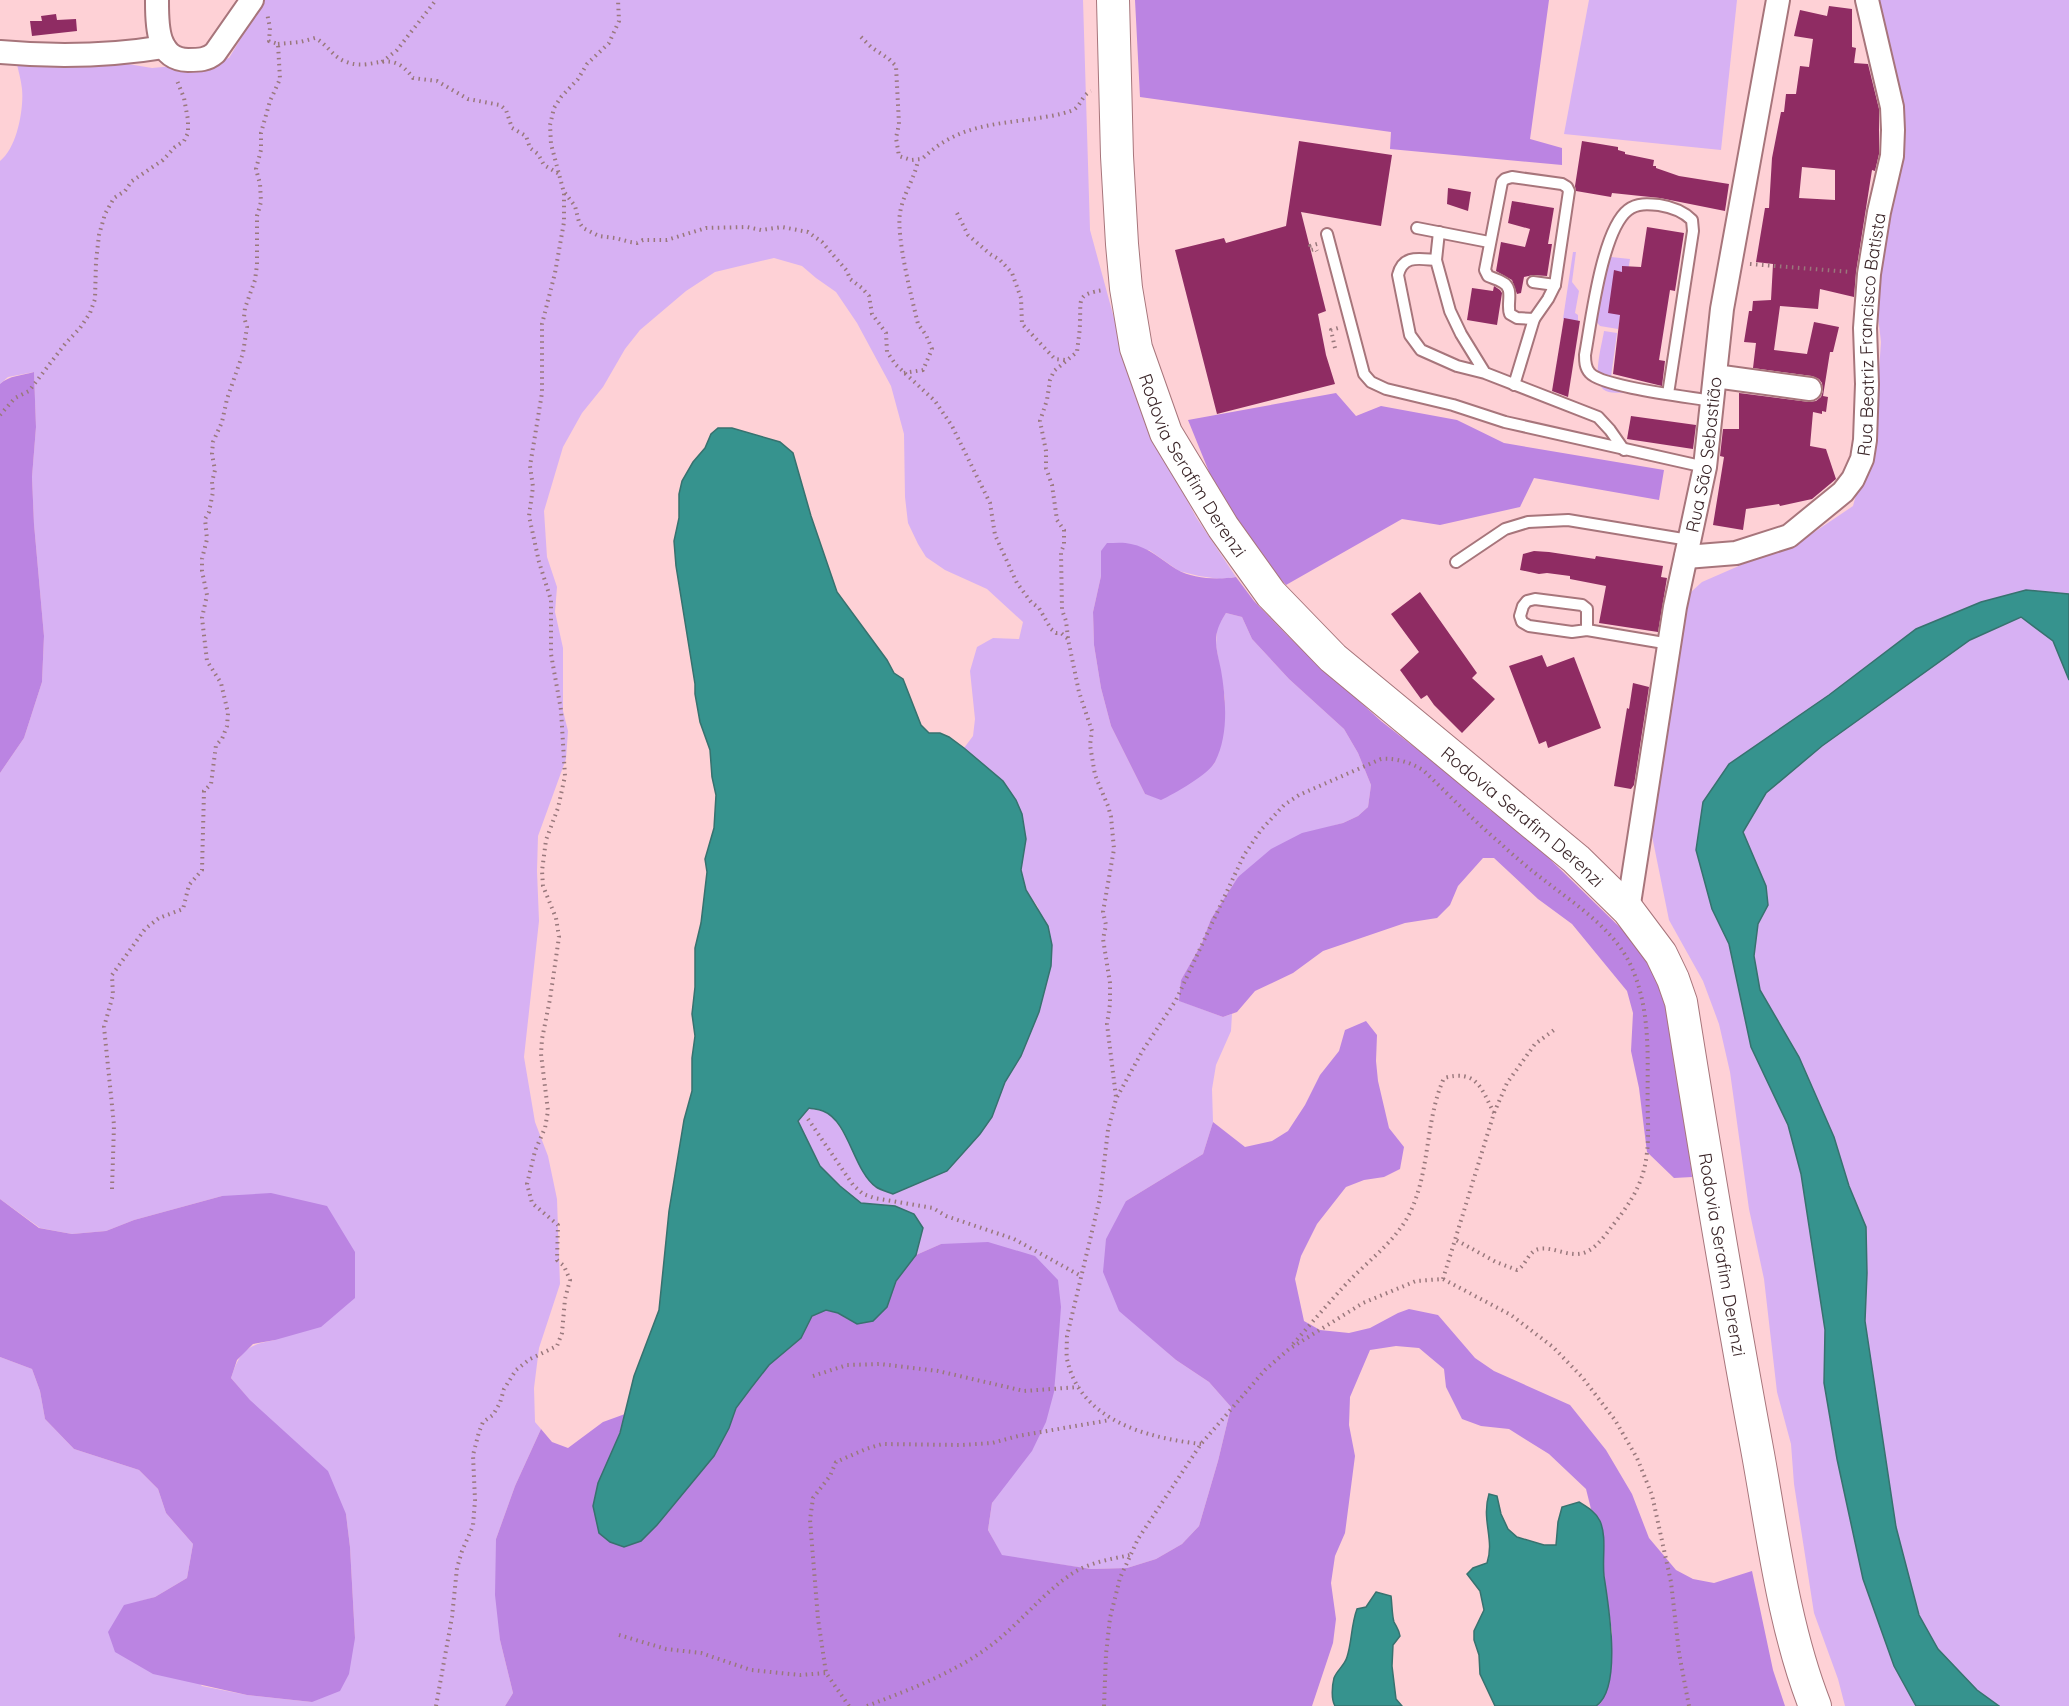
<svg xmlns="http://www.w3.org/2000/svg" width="2069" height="1706" font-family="Quicksand,sans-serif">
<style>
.green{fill:#d7b1f3}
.forest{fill:#bb84e2}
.water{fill:#36938e;stroke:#37726f;stroke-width:1.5}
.building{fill:#8f2c63;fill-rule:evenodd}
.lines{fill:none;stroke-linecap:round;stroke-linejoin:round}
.lane-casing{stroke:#a7757b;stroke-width:14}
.street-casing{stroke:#a7757b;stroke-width:26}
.secondary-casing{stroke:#a7757b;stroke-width:34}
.path{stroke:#99787c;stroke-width:4;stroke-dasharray:1.5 4.5;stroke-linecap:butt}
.lane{stroke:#fff;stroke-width:10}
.street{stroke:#fff;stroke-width:22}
.secondary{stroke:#fff;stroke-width:32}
.labels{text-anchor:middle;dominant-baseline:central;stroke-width:6;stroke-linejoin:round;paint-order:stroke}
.street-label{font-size:18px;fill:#3a2528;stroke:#fed1d6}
</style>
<rect width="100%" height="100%" fill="#fed1d6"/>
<g class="green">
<path d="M 264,0 L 1083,0 L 1090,230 L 1126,362 L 1164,457 L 1196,517 L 1236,577 L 1220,579 L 1199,576 L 1179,571 L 1149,550 L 1101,551 L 1101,576 L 1093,612 L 1094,645 L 1101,688 L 1111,726 L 1145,794 L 1162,799 L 1214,764 L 1220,746 L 1224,725 L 1225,699 L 1216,645 L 1217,627 L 1226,613 L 1242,617 L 1252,639 L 1289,679 L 1344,729 L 1358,753 L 1371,785 L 1368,807 L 1358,816 L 1343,823 L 1318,830 L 1238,877 L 1211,919 L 1202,943 L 1181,980 L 1180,1001 L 1223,1017 L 1232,1014 L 1231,1031 L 1216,1065 L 1212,1089 L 1213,1122 L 1203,1154 L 1126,1201 L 1149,1336 L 1176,1360 L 1209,1382 L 1231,1407 L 1218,1461 L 1199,1526 L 1182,1544 L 1156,1559 L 1127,1568 L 1091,1569 L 1002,1556 L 988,1530 L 992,1503 L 1009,1477 L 941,1244 L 916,1255 L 923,1228 L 895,1206 L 861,1203 L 840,1186 L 820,1166 L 798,1121 L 808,1108 L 823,1111 L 834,1118 L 853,1149 L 867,1177 L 893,1194 L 947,1171 L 992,1117 L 1005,1082 L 1021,1056 L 1039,1012 L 1051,966 L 1038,907 L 1026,890 L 1021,870 L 1026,839 L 1003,781 L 964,748 L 973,736 L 975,719 L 970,671 L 977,647 L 993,638 L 1019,639 L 1023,622 L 987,589 L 945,570 L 926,557 L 918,544 L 908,523 L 905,497 L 904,434 L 891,386 L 857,323 L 836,292 L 816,278 L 802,266 L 774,258 L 715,272 L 686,291 L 640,330 L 625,349 L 603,387 L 582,413 L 563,447 L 544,511 L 547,557 L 557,587 L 555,612 L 563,648 L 563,711 L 568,731 L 566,759 L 538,836 L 537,871 L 539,921 L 524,1057 L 535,1122 L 548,1156 L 557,1199 L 558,1229 L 560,1284 L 539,1348 L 534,1388 L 535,1422 L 541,1429 L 515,1486 L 496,1539 L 500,1640 L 513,1693 L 505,1706 L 0,1706 L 0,1357 L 32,1369 L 40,1391 L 45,1419 L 74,1449 L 139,1470 L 158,1489 L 166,1513 L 193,1544 L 187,1578 L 155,1597 L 124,1606 L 202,1686 L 247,1695 L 312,1702 L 355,1638 L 350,1547 L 346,1514 L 231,1378 C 240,1350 247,1345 275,1340 L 222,1196 L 134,1220 L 106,1231 L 72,1234 L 40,1228 L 0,1199 L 0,773 L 24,738 L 42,682 L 44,636 L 34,524 L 32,477 L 36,427 L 34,372 L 8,377 L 0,384 L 0,161 C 17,148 24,109 22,89 C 21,79 18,70 16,60 L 80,56 L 152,68 L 185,65 L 229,58 Z"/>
<polygon points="1589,0 1737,0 1721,150 1564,134"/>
<polygon points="1877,0 2069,0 2069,594 2026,590 1916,629 1829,695 1729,764 1712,909 1729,944 1751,1047 1788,1125 1801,1174 1825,1330 1824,1383 1863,1579 1894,1666 1916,1706 1845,1706 1838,1679 1814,1613 1794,1484 1791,1444 1777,1392 1764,1279 1749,1209 1730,1072 1719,1024 1703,981 1669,920 1650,826 1679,603 1702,582 1810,535 1853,506 1863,469 1878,385 1881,342 1876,299 1877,264 1899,158"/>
<polygon points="1573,252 1576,252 1572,282 1579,291 1575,313 1578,315 1578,321 1563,319"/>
<polygon points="1611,257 1630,259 1618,329 1600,326 1594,319 1607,258"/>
<path d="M 1604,331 L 1617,333 L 1610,384 L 1633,389 L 1631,393 C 1624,392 1613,394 1606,391 C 1590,384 1602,345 1604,331 Z"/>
<polygon points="2021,617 2053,641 2069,680 2069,1706 1999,1706 1977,1690 1938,1649 1919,1615 1896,1527 1865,1321 1867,1273 1866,1227 1849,1186 1834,1137 1799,1057 1760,990 1754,956 1758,924 1768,904 1766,886 1743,832 1766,793 1822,746 1970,640"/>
</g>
<g class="forest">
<polygon points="1135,0 1549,0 1530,139 1562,148 1562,165 1390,149 1391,132 1140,97"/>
<path d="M 34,372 L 36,427 L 32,477 L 34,524 L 44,636 L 42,682 L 24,738 L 0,773 L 0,384 C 10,375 21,376 34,372 Z"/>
<polygon points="1336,393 1356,416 1381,406 1457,420 1504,443 1664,470 1659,500 1534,478 1520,507 1440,525 1402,519 1286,585 1253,547 1216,489 1188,420"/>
<path d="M 1107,543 C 1115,543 1124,542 1131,544 C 1148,547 1162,560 1176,569 C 1193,579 1217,580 1236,577 L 1254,601 L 1291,639 L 1381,721 L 1445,771 L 1490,810 L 1522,832 L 1634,941 L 1653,970 L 1670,1021 L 1676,1058 L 1678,1084 L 1686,1120 L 1692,1177 L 1674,1178 L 1647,1152 L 1639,1088 L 1631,1051 L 1633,1013 L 1627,991 L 1572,924 L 1538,899 L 1494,858 L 1483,858 L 1458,886 L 1450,905 L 1437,918 L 1405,923 L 1323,951 L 1293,973 L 1255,991 L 1237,1012 L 1223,1017 L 1179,1001 L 1181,980 L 1202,943 L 1211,919 L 1238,877 L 1271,849 L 1302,833 L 1343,823 L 1358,816 L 1368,807 L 1371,785 L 1358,753 L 1344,729 L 1289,679 L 1252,639 L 1242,617 L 1226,613 C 1211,636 1216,645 1221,670 C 1226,699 1229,735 1215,762 C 1209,774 1174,794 1161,800 L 1145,794 L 1111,726 L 1101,688 L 1094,645 L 1093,612 L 1101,576 L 1101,551 Z"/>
<polygon points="1366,1021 1377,1035 1376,1061 1378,1081 1389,1128 1404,1147 1400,1169 1384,1177 1364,1180 1346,1187 1317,1224 1301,1256 1295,1279 1304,1321 1320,1330 1349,1333 1370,1328 1398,1313 1409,1309 1438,1315 1475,1358 1494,1371 1570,1405 1606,1450 1632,1494 1649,1538 1676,1570 1693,1579 1714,1583 1752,1571 1773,1670 1785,1706 1596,1706 1601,1703 1609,1679 1611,1668 1612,1632 1604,1575 1604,1540 1600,1520 1591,1509 1586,1489 1549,1454 1509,1429 1481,1426 1462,1419 1446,1387 1444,1369 1419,1348 1396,1346 1370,1350 1350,1397 1349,1425 1355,1456 1345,1533 1335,1556 1331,1583 1336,1619 1333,1643 1312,1706 505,1706 513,1693 500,1640 495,1595 496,1539 515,1486 541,1429 552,1442 568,1448 603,1422 625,1414 620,1433 611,1456 657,1525 714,1456 729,1428 736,1408 751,1388 769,1365 801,1338 812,1316 825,1310 838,1313 849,1320 887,1307 896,1281 916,1255 941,1244 988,1242 1035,1256 1058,1280 1061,1307 1059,1334 1054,1392 1046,1422 1032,1451 992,1503 988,1530 1002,1555 1091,1569 1127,1568 1156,1559 1182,1544 1199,1526 1218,1461 1231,1407 1209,1382 1176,1360 1119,1311 1103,1272 1106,1239 1126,1201 1203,1154 1213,1122 1245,1147 1272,1141 1288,1131 1305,1105 1320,1075 1339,1051 1345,1030"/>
<polygon points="271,1193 327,1206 355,1252 355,1298 321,1327 275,1340 253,1344 237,1360 231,1378 250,1400 328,1471 346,1514 350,1547 355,1638 349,1674 340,1691 312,1702 247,1695 153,1674 115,1652 108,1632 124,1605 155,1597 187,1578 193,1544 166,1513 158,1489 139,1470 74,1449 45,1419 40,1391 32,1369 0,1357 0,1199 39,1228 72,1234 106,1231 134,1220 222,1196"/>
</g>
<g class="water">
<path d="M 718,428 L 732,428 L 780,442 L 793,453 L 811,516 L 837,592 L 887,660 L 894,673 L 903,679 L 921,725 L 929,733 L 940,733 L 949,737 L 964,748 L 1003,781 L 1016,800 L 1022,814 L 1026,839 L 1021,870 L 1026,890 L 1048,926 L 1052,945 L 1051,966 L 1039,1012 L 1021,1056 L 1005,1082 L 992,1117 L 980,1134 L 947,1171 L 893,1194 C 888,1192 881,1190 876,1187 C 853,1170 849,1121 823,1111 C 818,1109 813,1109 809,1108 L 798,1121 L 820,1166 L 840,1186 L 861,1203 L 895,1206 L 914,1214 L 923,1228 L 916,1255 L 896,1281 L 887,1307 L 873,1321 L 857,1324 L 838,1313 L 826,1310 L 812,1316 L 801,1338 L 769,1365 L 751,1388 L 736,1408 L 729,1428 L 714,1456 L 657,1525 L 641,1541 L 624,1547 L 610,1542 L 599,1533 L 593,1506 L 598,1483 L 620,1433 L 634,1376 L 659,1310 L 669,1211 L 684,1120 L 692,1091 L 692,1058 L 695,1036 L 692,1014 L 695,987 L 695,948 L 701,923 L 707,872 L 705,859 L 714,828 L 716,795 L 712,777 L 710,750 L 700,722 L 695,694 L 695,684 L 676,566 L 674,541 L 679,518 L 679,494 L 682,481 L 693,462 L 705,448 L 711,434 Z"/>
<polygon points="2026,590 2069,594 2069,680 2053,641 2021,617 1970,640 1822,746 1766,793 1743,832 1766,886 1768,905 1758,924 1754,956 1760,990 1799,1057 1834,1137 1849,1186 1866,1227 1867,1273 1865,1321 1896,1527 1919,1615 1938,1649 1977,1690 1999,1706 1916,1706 1894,1666 1863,1579 1837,1459 1824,1383 1825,1330 1801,1174 1788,1125 1751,1047 1729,944 1712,909 1696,850 1703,802 1729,764 1829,695 1916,629 1981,602"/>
<path d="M 1489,1494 L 1497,1496 L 1501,1514 L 1508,1529 L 1517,1537 L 1544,1545 L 1556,1545 L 1558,1522 L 1562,1507 L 1579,1502 C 1587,1507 1596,1512 1600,1521 C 1607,1537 1602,1558 1604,1576 C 1608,1603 1623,1688 1596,1706 L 1495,1706 L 1480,1674 L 1479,1655 L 1474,1640 L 1474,1631 L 1484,1610 L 1480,1591 L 1467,1574 L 1473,1568 L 1487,1563 C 1495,1540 1481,1520 1489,1494 Z"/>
<path d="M 1376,1592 L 1391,1596 C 1392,1603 1392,1616 1394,1622 C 1397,1628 1399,1630 1400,1636 L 1393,1645 L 1392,1666 L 1396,1699 L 1402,1706 L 1335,1706 C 1331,1699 1332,1686 1334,1678 C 1337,1670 1345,1665 1347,1657 C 1352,1642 1351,1625 1357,1609 L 1366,1607 Z"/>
</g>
<g class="building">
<path d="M 1829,6 L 1852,9 L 1852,47 L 1856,48 L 1854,63 L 1868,64 L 1879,109 L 1879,154 L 1875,171 L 1872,170 L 1856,272 L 1854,297 L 1820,289 L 1818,309 L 1780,306 L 1774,350 L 1807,354 L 1814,322 L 1839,327 L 1833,352 L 1830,352 L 1823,396 L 1828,397 L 1826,412 L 1822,411 L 1822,414 L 1813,412 L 1810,446 L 1826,449 L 1836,479 L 1812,499 L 1780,506 L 1779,504 L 1746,509 L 1743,530 L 1713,525 L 1724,457 L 1720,456 L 1723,429 L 1739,429 L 1739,393 L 1809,402 L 1816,401 L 1821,397 L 1823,391 L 1822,383 L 1819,379 L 1812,376 L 1753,368 L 1756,343 L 1744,342 L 1749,311 L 1752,311 L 1753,301 L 1771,300 L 1773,264 L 1756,262 L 1765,208 L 1769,208 L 1772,158 L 1781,112 L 1784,112 L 1786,94 L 1796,94 L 1800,66 L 1809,67 L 1813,39 L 1794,36 L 1800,10 L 1827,16 ZM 1802,167 L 1835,170 L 1835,200 L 1799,198 Z"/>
<polygon points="56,14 57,20 76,19 77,31 32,36 30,21 42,21 41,16"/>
<polygon points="1299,141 1392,155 1381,226 1301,212 1326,311 1318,314 1326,355 1335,384 1217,414 1175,250 1224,238 1226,243 1286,226"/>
<polygon points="1582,141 1618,147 1618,150 1625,152 1625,154 1654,160 1653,166 1656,166 1656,168 1679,176 1729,184 1725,211 1660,198 1612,193 1611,197 1576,191 1575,186"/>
<polygon points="1448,188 1471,192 1468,211 1447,204"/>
<polygon points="1512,201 1554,208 1548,244 1552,244 1547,276 1533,275 1524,277 1521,293 1517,294 1512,280 1496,271 1501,242 1525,247 1530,229 1508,223"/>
<polygon points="1647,227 1684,233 1675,291 1670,290 1659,360 1665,361 1662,386 1613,374 1620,315 1608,313 1614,270 1622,272 1622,266 1641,267"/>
<polygon points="1494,286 1500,290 1502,293 1497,325 1467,320 1472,288 1493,291"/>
<polygon points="1564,318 1580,321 1568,397 1552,391"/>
<polygon points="1631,416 1696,425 1693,449 1627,439"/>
<polygon points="1534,551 1549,552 1595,559 1596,556 1663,566 1661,577 1667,578 1658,632 1599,623 1606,586 1570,579 1570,576 1547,573 1539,574 1520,570 1523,554"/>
<polygon points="1420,592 1477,673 1472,678 1495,699 1462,733 1434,705 1427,695 1421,699 1400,670 1419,652 1391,614"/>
<polygon points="1542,655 1547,667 1574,657 1601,728 1548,748 1546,741 1539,744 1509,666"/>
<polygon points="1633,683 1649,687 1634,785 1631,789 1614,786 1627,708 1629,709"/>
</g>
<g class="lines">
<defs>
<g id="lane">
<path d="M 1512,177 L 1562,184 L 1567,187 L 1569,191 L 1555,285 L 1548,299 L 1534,319 L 1517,318 L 1510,314 C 1506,304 1515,288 1502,282 C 1497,279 1492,278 1488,276 L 1485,270 L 1502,182 L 1505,179 Z"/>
<polyline points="1417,228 1489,242"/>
<polyline points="1327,234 1364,374 1371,382 1386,389 1453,405 1505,422 1705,467"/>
<polyline points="1436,260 1439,232"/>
<polyline points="1533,282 1555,285"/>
<path d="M 1485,373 L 1461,334 L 1450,311 L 1436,260 C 1420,259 1403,254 1398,275 L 1410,335 L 1421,350 L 1457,366 L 1485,373 L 1598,417 L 1610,430 L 1624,450"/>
<polyline points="1514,385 1534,319"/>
<path d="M 1668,394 L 1693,231 L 1692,220 C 1683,211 1672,207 1659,205 C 1648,204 1637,203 1628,210 C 1602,230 1591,322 1585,355 C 1585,361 1585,368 1590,373 C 1602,387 1690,397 1712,401"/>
<polyline points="1456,562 1505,529 1528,522 1568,520 1689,540"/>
<polyline points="1587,630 1587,609 1582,605 1535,599 1527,601 1523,606 1520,616 1522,622 1529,626 1572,632 1587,630 1670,644"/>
</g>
<g id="street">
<path d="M 157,0 C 157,24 156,59 188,60 C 199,60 207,60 215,53 L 252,0"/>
<path d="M 0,52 C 55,57 110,56 164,47"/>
<polyline points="1715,376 1810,389"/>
<path id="s1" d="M 1686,557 L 1736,553 L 1789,536 L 1843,492 L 1853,479 L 1862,459 L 1865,440 L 1867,384 L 1865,328 L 1869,274 L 1879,212 L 1892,156 L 1893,130 L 1892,107 L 1867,0"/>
<path id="s2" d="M 1628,910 L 1675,607 L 1705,467 L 1722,309 L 1778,0"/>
</g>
<g id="secondary">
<path id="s3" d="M 1113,0 L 1117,156 L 1122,244 L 1126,288 L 1136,348 L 1166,433 L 1223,527 L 1271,594 L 1333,658 L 1576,859 L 1628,910 L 1661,954 L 1673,979 L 1681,1002 C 1705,1153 1730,1303 1758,1454 C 1773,1537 1784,1627 1815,1706"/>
</g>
</defs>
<use href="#lane" class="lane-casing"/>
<use href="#street" class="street-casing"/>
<use href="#secondary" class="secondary-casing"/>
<g class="path">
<path d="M 861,37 L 871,47 L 889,59 L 896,66 L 899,124 L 896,138 L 899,156 L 911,160 L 922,159 C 955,127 988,125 1032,119 C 1045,117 1061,115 1073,110 C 1081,106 1081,96 1091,91"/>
<path d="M 278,44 L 300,42 L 315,38 C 327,44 332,56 344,61 C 373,74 389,45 413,78 L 437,81 L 468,99 L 500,105 L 506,110 L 512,128 L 526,136 L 530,148 L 538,154 L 544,165 L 559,174"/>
<polyline points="382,62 397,50 436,0"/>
<polyline points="565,193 575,206 579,222 583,228 599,236 615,238 630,242 637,243 643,240 667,240 706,228 747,227 761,230 782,227 808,232 822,242 847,271 850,279 862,288 869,296 872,314 886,333 887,352 896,365 935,401 952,426 990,503 995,535 1017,583 1031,602 1039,608 1051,629 1056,633 1061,633 1068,639 1079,692 1092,731 1090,745 1095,775 1108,806 1111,817 1114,849 1103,912 1106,925 1103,939 1110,983 1110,1004 1107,1024 1116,1097"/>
<polyline points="957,213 968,235 990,254 1000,260 1012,273 1021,298 1022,324 1055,359 1065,360"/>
<polyline points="1317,244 1310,246 1311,250 1316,249 1317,251"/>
<polyline points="1750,264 1851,272"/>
<polyline points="1335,348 1331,330 1338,328"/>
<path d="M 904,373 L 923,370 L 932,349 L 926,335 L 918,324 C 912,299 896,237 900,213 C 903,194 915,178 918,160"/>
<polyline points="0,415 15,398 29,391 65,344 80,328 90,313 95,299 96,261 99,235 105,214 114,198 125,191 132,181 163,160 175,147 184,141 188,133 188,120 184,98 176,78"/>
<path d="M 1068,638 L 1066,621 L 1062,610 L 1061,552 L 1064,545 L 1064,530 L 1057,520 L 1052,485 L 1046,468 L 1046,451 L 1040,421 L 1047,400 L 1050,380 L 1054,371 L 1077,352 C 1078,342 1080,332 1080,322 C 1081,299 1076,294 1104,290"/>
<polyline points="808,1119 853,1185 863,1194 874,1198 933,1208 946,1216 1014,1239 1081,1276"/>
<polyline points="112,1189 114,1125 104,1027 113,995 112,975 145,929 159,918 183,909 189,885 202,870 204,791 211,784 216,745 222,739 227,726 228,713 221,683 207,661 202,618 207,595 202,571 202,559 207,539 205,519 209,512 213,492 212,482 215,470 212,454 213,442 222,422 227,399 243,353 247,327 244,317 245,308 255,280 257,265 257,216 261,202 260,184 256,169 261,150 261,133 270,101 280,79 278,44 269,41 270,28 267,13"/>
<polyline points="1443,1279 1494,1113 1507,1083 1535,1044 1554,1030"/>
<path d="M 1293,1344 C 1311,1324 1329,1302 1348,1282 C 1371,1258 1400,1238 1413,1206 C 1430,1165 1426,1118 1444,1078 C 1477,1069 1481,1088 1494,1113"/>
<polyline points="813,1376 847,1365 880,1364 938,1371 1024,1391 1079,1387"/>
<path d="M 1201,1444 C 1148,1438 1080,1421 1067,1359 C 1066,1352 1067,1344 1067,1336 L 1100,1198 L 1108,1130 L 1116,1099 L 1143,1050 L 1176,1000 L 1244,855 L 1261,830 L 1284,805 L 1299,795 L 1381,759 C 1397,758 1409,762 1423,770 C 1448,794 1472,819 1499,842 C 1513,855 1528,868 1544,880 C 1577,906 1619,932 1634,973 C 1653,1021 1646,1071 1648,1121 C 1649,1169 1642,1188 1613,1225 C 1606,1234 1598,1246 1588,1251 C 1572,1260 1555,1246 1539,1249 C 1528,1251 1526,1266 1517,1270 L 1496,1262 L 1456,1240"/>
<polyline points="619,1635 666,1649 701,1653 751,1670 800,1675 826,1673"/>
<polyline points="436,1706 452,1617 457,1568 462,1551 473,1526 475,1500 473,1455 479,1432 483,1422 493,1415 500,1403 504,1389 516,1370 530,1359 557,1346 562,1333 565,1299 570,1280 564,1266 557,1260 558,1225 532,1203 527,1184 535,1151 545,1128 548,1111 541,1054 542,1039 550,999 559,937 556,918 543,886 542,871 546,840 558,808 565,776 561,710 551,654 551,600 539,562 529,516 533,487 530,466 542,393 542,324 555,273 564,222 564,193 551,144 550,125 554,108 561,97 578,79 587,64 609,43 619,21 618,0"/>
<polyline points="849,1706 826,1673 818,1619 810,1520 813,1498 830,1476 836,1462 866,1449 882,1444 962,1445 992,1443 1018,1436 1110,1420"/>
<path d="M 867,1706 C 911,1689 957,1672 994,1643 C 1022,1621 1044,1592 1073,1573 C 1090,1562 1112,1559 1130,1555"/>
<polyline points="1104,1706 1106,1654 1110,1618 1120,1578 1138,1539 1201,1444 1265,1370 1289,1349 1363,1303 1416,1281 1443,1279 1511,1315 1553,1347 1582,1377 1615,1420 1637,1458 1652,1495 1671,1582 1679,1653 1689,1706"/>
</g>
<use href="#lane" class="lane"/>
<use href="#street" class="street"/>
<use href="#secondary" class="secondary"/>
</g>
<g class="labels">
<g class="street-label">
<text stroke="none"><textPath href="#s1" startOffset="339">Rua Beatriz Francisco Batista</textPath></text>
<text stroke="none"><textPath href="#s2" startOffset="462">Rua São Sebastião</textPath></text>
<text stroke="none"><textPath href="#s3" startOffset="480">Rodovia Serafim Derenzi</textPath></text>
<text stroke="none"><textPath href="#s3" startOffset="968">Rodovia Serafim Derenzi</textPath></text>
<text stroke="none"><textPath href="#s3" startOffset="1472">Rodovia Serafim Derenzi</textPath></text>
</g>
</g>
</svg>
